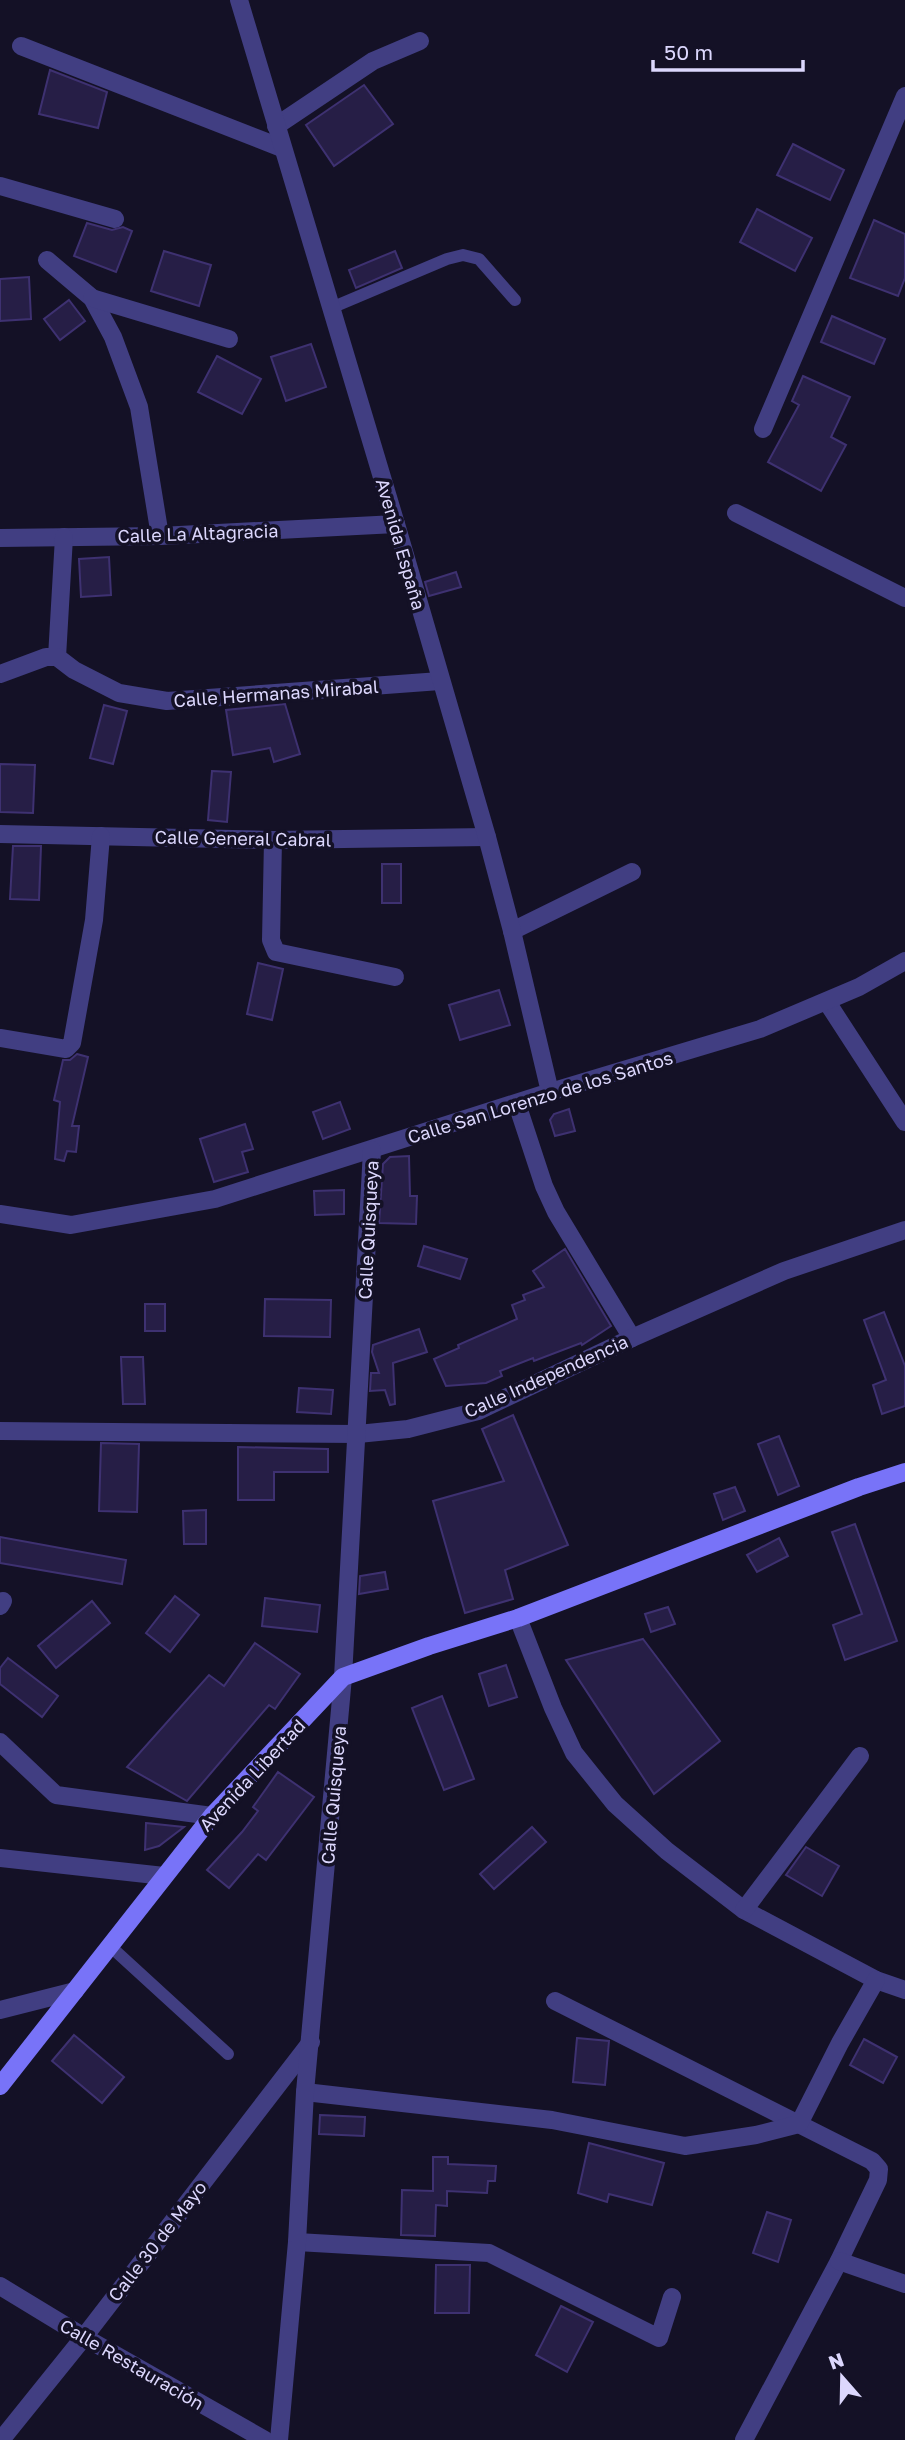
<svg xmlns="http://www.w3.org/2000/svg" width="905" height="2440" font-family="'Golos Text',sans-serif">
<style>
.building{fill:#261e46;stroke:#3e3171;stroke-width:2}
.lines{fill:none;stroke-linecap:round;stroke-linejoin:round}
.service{stroke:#413e82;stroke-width:12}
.minor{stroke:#413e82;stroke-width:18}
.tertiary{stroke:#413e82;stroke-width:18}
.secondary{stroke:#7873f8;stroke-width:18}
.labels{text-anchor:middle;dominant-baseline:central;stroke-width:7;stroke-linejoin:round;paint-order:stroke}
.street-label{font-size:18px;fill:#dcd7fd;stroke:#141126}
</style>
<rect width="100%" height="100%" fill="#141126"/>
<g class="building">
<polygon points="50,70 107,92 98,128 39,114"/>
<polygon points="364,85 393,124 334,166 306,125"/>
<polygon points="793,144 844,170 830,200 777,175"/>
<polygon points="757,209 812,238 795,271 740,242"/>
<polygon points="874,220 905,234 905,278 898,296 850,278"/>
<polygon points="87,223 112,230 123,227 132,231 116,272 74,256"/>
<polygon points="164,251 211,265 199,306 151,291"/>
<polygon points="395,251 402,268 356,288 349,270"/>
<polygon points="29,277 31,319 0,321 0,279"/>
<polygon points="69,300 85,321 60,340 44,319"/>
<polygon points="832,316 885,339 874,364 821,342"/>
<polygon points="311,344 326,387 286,401 271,357"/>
<polygon points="217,356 261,379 242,414 198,392"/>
<polygon points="803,376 850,397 831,437 846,445 821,491 768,462 799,405 792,401"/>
<polygon points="109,557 111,595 81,597 79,559"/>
<polygon points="456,572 461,587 429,596 425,582"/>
<polygon points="285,704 300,754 274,762 270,748 233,755 226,710"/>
<polygon points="104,705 127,711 113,764 90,758"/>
<polygon points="0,764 35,765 33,813 0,812"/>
<polygon points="212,771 231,772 227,822 208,820"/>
<polygon points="13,846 41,846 39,900 10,899"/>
<rect x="382" y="864" width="19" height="39"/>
<polygon points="258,963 283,969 272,1020 247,1014"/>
<polygon points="499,990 510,1025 460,1040 449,1005"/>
<polygon points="77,1054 88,1057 72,1126 79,1126 76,1152 67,1151 64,1161 55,1159 60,1102 54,1100 63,1060 70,1060"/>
<polygon points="340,1102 350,1129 323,1139 313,1112"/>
<polygon points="569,1109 575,1131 555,1136 550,1120 554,1114"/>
<polygon points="245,1124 253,1149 242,1152 248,1172 214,1182 200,1139"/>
<polygon points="409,1156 410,1196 417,1196 416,1224 379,1223 383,1164 390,1157"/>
<polygon points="344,1190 344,1214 315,1215 314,1191"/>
<polygon points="424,1246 467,1259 460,1279 418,1266"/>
<polygon points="565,1249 611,1326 582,1345 581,1343 534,1361 533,1358 500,1371 502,1376 486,1383 446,1386 434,1359 459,1348 458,1345 517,1319 512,1305 525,1300 523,1295 544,1287 533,1271"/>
<polygon points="265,1299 331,1300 330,1337 264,1336"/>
<rect x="145" y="1304" width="20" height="27"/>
<polygon points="884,1312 905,1366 905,1406 882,1414 873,1385 886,1380 864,1320"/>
<polygon points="419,1329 427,1352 393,1363 395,1404 390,1405 385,1390 370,1391 371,1373 379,1373 372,1352 373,1345"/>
<polygon points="121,1357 143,1357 145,1404 123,1404"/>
<polygon points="299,1388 333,1390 331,1414 297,1412"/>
<polygon points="513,1415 568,1545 505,1570 513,1599 465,1613 433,1501 504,1481 482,1429"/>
<polygon points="779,1436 799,1486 778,1495 758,1444"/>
<polygon points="101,1443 139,1444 137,1512 99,1511"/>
<polygon points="238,1447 328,1449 328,1472 274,1472 274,1500 238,1500"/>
<polygon points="735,1487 745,1511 723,1520 714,1494"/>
<polygon points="206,1510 206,1544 184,1544 183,1511"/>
<polygon points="855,1524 897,1641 845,1660 833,1625 862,1614 832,1532"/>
<polygon points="0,1537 126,1560 122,1584 0,1563"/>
<polygon points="779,1538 788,1556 757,1572 747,1555"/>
<polygon points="385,1572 388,1589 359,1594 360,1576"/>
<polygon points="175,1596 199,1615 170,1652 146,1633"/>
<polygon points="265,1598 320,1605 317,1632 262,1626"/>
<polygon points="92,1601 110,1623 56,1668 38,1646"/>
<polygon points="668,1607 675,1624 651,1632 645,1614"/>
<polygon points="643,1639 720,1741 654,1794 566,1660"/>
<polygon points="255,1643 300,1674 275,1709 269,1705 187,1801 127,1767 209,1675 224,1686"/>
<polygon points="8,1658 58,1696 42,1717 0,1684 0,1668"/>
<polygon points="506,1665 517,1697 489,1706 479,1674"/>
<polygon points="442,1696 474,1779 444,1790 412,1708"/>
<polygon points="278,1772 314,1797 266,1860 258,1854 229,1888 207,1870 242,1832 258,1811 253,1807"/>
<polygon points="146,1823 184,1827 159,1846 145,1850"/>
<polygon points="532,1827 546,1842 494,1889 480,1874"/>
<polygon points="806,1847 839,1866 822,1896 786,1875"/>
<polygon points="74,2035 124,2077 102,2103 52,2061"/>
<polygon points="577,2038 609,2041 605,2085 573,2082"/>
<polygon points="864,2039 897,2057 883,2083 850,2065"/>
<polygon points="320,2115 365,2117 364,2136 319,2134"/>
<polygon points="589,2143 664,2163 652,2205 609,2194 607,2202 578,2193"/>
<polygon points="433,2157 448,2157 448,2164 496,2166 495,2181 488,2181 487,2193 447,2191 447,2206 436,2205 435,2236 401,2235 402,2190 433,2191"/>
<polygon points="767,2212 791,2220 778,2262 753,2253"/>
<polygon points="436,2265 470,2265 469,2313 435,2313"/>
<polygon points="561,2306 593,2322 567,2372 536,2355"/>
</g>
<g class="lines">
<g class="service">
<polyline points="331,308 447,259 463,255 479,259 515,300"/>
<polyline points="110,1946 228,2054"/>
</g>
<g class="minor">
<polyline points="21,46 282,148"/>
<polyline points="276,126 373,61 420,41"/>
<polyline points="0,186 115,219"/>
<polyline points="47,260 92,298 113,337 139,407 160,536"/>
<polyline points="92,298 229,339"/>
<polyline points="763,429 905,96"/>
<polyline points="736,513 905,598"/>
<polyline points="0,538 160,536 396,524"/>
<polyline points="57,657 64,537"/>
<polyline points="0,674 46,657 57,657 74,670 119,693 167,701 440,681"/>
<polyline points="0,834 273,840 487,837"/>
<polyline points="273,840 271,940 276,952 395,977"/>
<polyline points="512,931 632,872"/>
<polyline points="827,1002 905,1122"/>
<polyline points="0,1038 66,1049 72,1043 94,920 101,836"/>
<polyline points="550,1092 760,1029 859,987 905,961"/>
<polyline points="517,1104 544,1186 556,1212 632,1338"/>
<polyline points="0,1431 358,1434 408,1429 478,1411 632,1338 784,1271 905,1230"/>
<polyline points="0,1606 3,1601"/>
<polyline points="518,1618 553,1708 574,1753 615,1804 667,1851 744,1910 876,1980 905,1990"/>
<polyline points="0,1742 56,1795 212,1816"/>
<polyline points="744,1910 860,1756"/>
<polyline points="555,2001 872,2161 879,2169 878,2180 839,2261 744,2440"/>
<polyline points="0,2010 75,1991"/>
<polyline points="305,2092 552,2120 685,2146 756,2135 799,2124 840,2043 876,1980"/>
<polyline points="297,2242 489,2253 659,2338 672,2297"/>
<polyline points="839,2261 905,2284"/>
<polyline points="0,2286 84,2337 265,2440"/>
<polyline points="1,2440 84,2337 311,2042"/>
<polyline points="279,2440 297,2242 305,2092 343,1677"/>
</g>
<g class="tertiary">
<polyline points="0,1214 71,1225 215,1199 550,1092 512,931 487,837 396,524 239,0"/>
<polyline points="343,1677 372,1150"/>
<polyline points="0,1858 164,1876"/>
</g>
<polyline class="secondary" points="0,2086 212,1816 343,1677 429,1646 518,1618 859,1487 905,1472"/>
</g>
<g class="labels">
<g class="street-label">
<text transform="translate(198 533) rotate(-2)">Calle La Altagracia</text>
<text transform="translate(401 544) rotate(74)">Avenida España</text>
<text transform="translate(276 693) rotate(-4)">Calle Hermanas Mirabal</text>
<text transform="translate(243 838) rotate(1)">Calle General Cabral</text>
<text transform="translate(540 1097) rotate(-17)">Calle San Lorenzo de los Santos</text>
<text transform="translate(368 1230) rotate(-87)">Calle Quisqueya</text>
<text transform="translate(546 1376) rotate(-24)">Calle Independencia</text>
<text transform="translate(252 1775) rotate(-47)">Avenida Libertad</text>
<text transform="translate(333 1795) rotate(-85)">Calle Quisqueya</text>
<text transform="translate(157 2241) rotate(-52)">Calle 30 de Mayo</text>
<text transform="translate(132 2364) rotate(30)">Calle Restauración</text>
</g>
</g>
<g transform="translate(842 2377) rotate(340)" stroke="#141126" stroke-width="5" paint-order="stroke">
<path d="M0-5L12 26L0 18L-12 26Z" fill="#dcd7fd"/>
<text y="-10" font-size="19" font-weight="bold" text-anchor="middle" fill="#dcd7fd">N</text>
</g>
<path d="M653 60v10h150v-10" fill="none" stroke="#dcd7fd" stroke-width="3.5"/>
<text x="664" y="60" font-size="21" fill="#dcd7fd" stroke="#141126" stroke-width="5" paint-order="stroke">50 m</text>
</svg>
